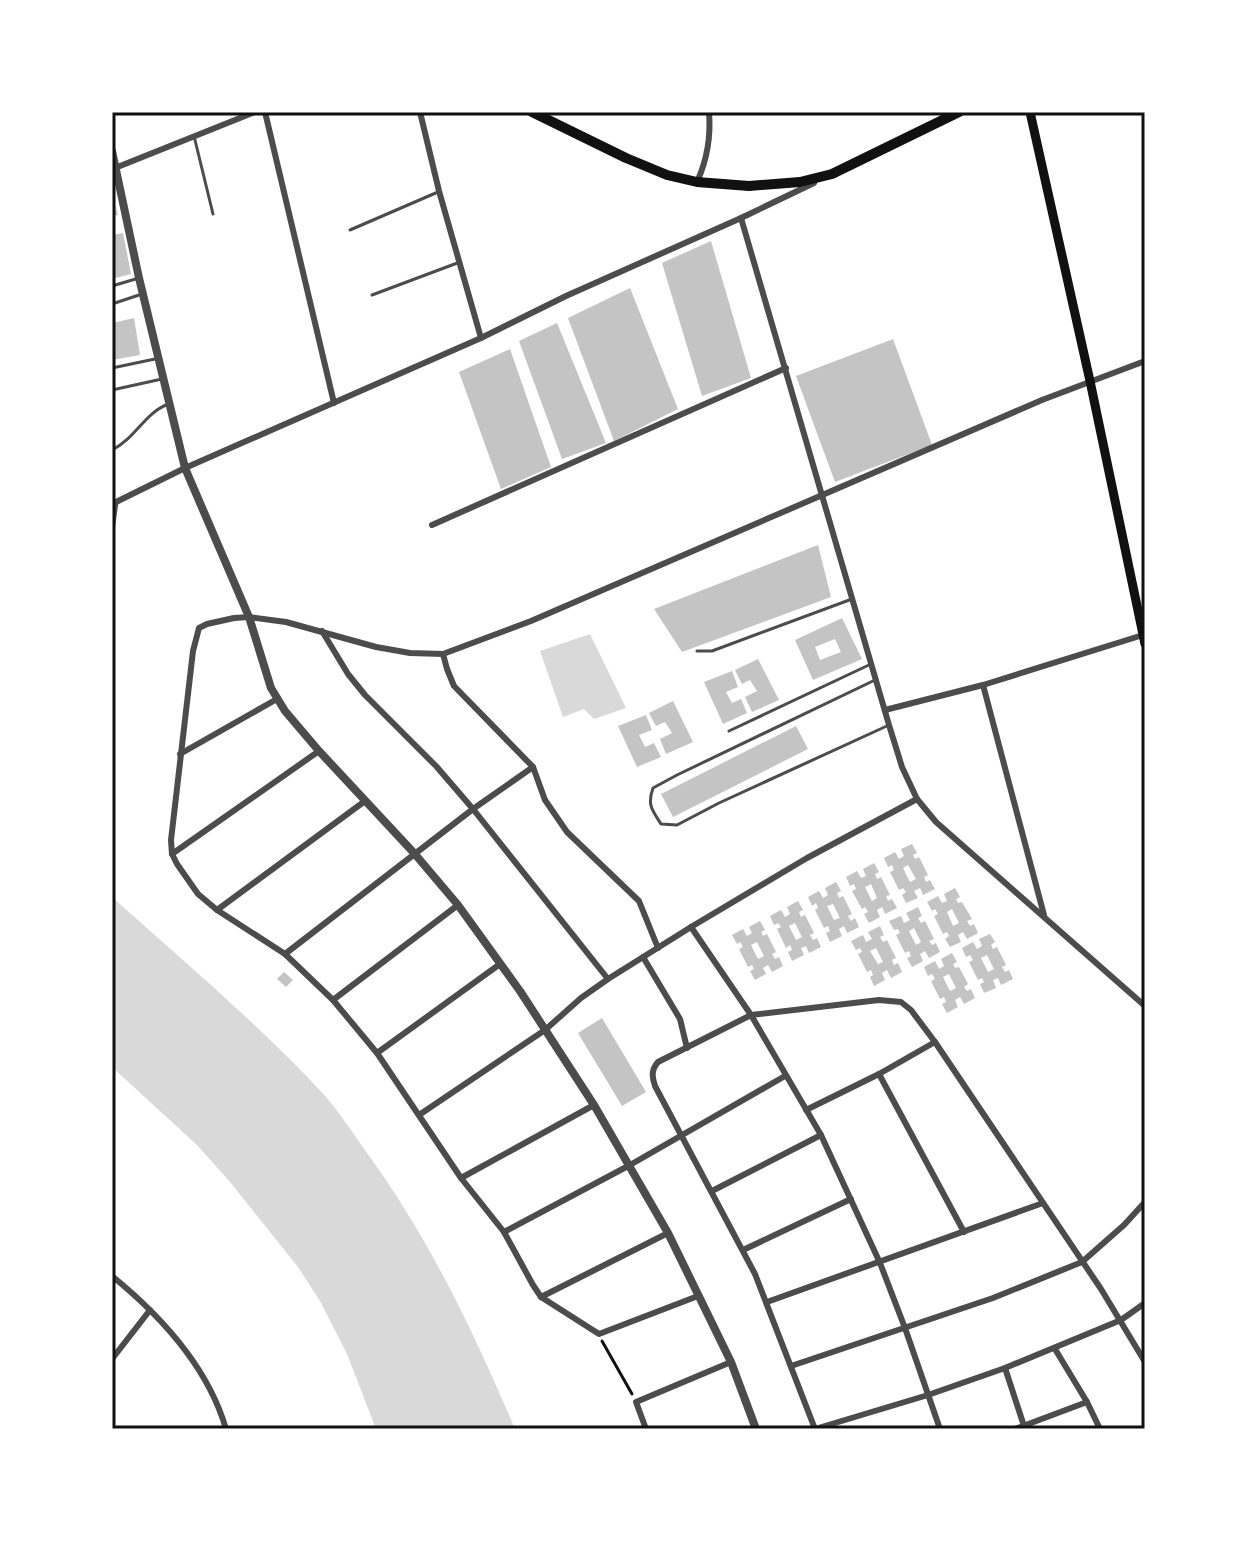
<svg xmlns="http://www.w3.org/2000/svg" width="1257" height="1541" font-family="'Fira Sans',sans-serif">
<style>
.water{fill:#d9d9d9}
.building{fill:#c4c4c4;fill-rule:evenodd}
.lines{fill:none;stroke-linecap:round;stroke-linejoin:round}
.path{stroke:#111;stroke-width:3}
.service{stroke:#4c4c4c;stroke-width:3}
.minor{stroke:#4c4c4c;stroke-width:6}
.tertiary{stroke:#4c4c4c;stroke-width:8}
.secondary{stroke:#111;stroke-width:9}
.primary{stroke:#111;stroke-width:10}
.neatline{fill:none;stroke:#111;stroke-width:3}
</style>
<rect width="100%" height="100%" fill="#fff"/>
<g class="water">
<polygon points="590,634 626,708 594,719 584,709 563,717 540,651"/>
<path d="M 112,897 C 184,962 260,1025 326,1097 C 339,1112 350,1129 362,1146 C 427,1234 472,1328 515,1429 L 376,1429 L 347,1354 L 320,1301 L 298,1267 L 230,1182 L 197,1145 L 112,1067 Z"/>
</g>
<g class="building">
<polygon points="112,193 118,215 112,216"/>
<polygon points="123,233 131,274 112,279 112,235"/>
<polygon points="711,241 751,378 702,396 662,263"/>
<polygon points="630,288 678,409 614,441 568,318"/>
<polygon points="134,318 140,355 112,360 112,323"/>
<polygon points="557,323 606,443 562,459 519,341"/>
<polygon points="893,339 932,445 835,482 796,376"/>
<polygon points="510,349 551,467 501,489 459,372"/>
<polygon points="818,545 831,597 682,652 654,609"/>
<path d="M 842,618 L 862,659 L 813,680 L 795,640 ZM 835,639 L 841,652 L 820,660 L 815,647 Z"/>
<polygon points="758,659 779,700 752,712 745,697 757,691 750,680 742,684 735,670"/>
<polygon points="732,671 738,687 726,692 732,703 741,699 747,713 723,724 704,682"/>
<polygon points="673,701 693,742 666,754 660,739 672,733 665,722 656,726 649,713"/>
<polygon points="646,715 652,730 639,735 645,747 654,743 661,757 637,767 618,726"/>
<polygon points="796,726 808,749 673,817 661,794"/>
<path d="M 912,844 L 917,853 L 913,855 L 915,859 L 919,857 L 928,875 L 924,877 L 926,882 L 930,880 L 935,889 L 923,895 L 920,888 L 914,891 L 918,898 L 906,903 L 902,895 L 906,892 L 903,888 L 899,890 L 890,872 L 894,870 L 892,865 L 888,867 L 884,858 L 895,852 L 899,859 L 904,856 L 901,849 ZM 908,865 L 916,879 L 910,882 L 903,868 Z"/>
<path d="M 874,863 L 879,872 L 875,874 L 877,879 L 881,877 L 890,895 L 886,896 L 888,901 L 892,899 L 897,908 L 885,914 L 882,907 L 877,910 L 880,917 L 869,923 L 864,914 L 868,912 L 865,907 L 862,909 L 852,891 L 856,889 L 854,884 L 850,886 L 846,877 L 857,871 L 861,878 L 866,876 L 863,869 ZM 871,884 L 877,898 L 872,901 L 865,887 Z"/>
<path d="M 836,882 L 841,891 L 837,893 L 839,898 L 843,896 L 852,914 L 848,916 L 851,921 L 855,918 L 859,927 L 847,933 L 844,926 L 839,929 L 842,936 L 830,942 L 826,933 L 830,931 L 828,926 L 824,928 L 815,910 L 818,908 L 816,903 L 812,906 L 808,897 L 819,891 L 823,898 L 828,895 L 825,888 ZM 833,904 L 840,918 L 834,920 L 827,906 Z"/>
<path d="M 955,888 L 960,897 L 956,899 L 958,903 L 962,902 L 972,919 L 967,921 L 970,926 L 974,924 L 978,933 L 967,939 L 963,932 L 958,935 L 961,942 L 950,947 L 945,939 L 949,936 L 947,932 L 943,934 L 934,916 L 938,914 L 935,909 L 932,911 L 927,902 L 938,896 L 942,903 L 947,901 L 944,894 ZM 952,909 L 959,923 L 953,926 L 947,912 Z"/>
<path d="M 798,901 L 803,910 L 799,912 L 801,917 L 805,915 L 814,933 L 810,935 L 813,940 L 817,938 L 821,947 L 809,953 L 806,946 L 801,948 L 804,955 L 792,961 L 788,952 L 792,950 L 790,945 L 786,948 L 777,929 L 781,927 L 778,923 L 774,925 L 770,916 L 781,910 L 785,917 L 790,914 L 787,907 ZM 795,923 L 802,937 L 796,940 L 789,926 Z"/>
<path d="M 918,907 L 922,916 L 918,918 L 921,923 L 925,921 L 934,939 L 929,941 L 932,945 L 936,943 L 940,952 L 929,958 L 925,951 L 920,954 L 923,961 L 912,967 L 907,958 L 911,956 L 909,951 L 905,953 L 896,935 L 900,933 L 898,929 L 894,930 L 889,921 L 901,916 L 904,923 L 910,920 L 906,913 ZM 914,928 L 921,942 L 916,945 L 909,931 Z"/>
<path d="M 760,921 L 765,930 L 761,932 L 763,936 L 767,934 L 776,952 L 772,954 L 775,959 L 779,957 L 783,966 L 772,972 L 768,965 L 763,968 L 766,974 L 755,980 L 750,971 L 754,969 L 752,965 L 748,967 L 739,949 L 743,947 L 740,942 L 737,944 L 732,935 L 743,929 L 747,936 L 752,933 L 749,927 ZM 757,942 L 764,956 L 758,959 L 751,945 Z"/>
<path d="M 880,926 L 884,935 L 880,937 L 883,942 L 887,940 L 896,958 L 892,960 L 894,965 L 898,963 L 902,972 L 891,978 L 887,970 L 882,973 L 885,980 L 874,986 L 870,977 L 873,975 L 871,970 L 867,972 L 858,954 L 862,952 L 860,948 L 856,950 L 851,941 L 863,935 L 866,942 L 872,939 L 868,932 ZM 876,948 L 883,962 L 878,964 L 870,951 Z"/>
<path d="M 990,934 L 995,942 L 991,945 L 993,949 L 997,947 L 1006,965 L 1002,967 L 1005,972 L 1009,970 L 1013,979 L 1001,985 L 998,978 L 993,980 L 996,988 L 984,993 L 980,984 L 984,982 L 982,978 L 978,980 L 969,962 L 973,960 L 970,955 L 966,957 L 962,948 L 973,942 L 977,949 L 982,946 L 979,939 ZM 987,955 L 994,969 L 988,972 L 981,958 Z"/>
<path d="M 952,953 L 957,962 L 953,964 L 955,968 L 959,967 L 968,984 L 964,987 L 967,991 L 971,989 L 975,998 L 964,1004 L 960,997 L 955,1000 L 958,1007 L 947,1013 L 942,1004 L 946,1002 L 944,997 L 940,999 L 931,981 L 935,979 L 932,974 L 928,976 L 924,967 L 935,961 L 939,969 L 944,966 L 941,959 ZM 949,974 L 956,988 L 950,991 L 943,977 Z"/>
<polygon points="284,972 293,980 286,987 277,979"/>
<polygon points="602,1018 646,1092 622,1106 578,1033"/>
</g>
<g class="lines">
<polyline class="path" points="602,1341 632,1394"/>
<g class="service">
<polyline points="194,136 213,214"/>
<polyline points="350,230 438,192"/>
<polyline points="112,286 139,278"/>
<polyline points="372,295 460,262"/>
<polyline points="112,304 142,294"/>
<polyline points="112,368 155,359"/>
<polyline points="112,390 162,379"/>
<path d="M 112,450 C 135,439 146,411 169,404"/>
<polyline points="112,538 117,502"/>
<polyline points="697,651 712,651 852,599"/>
<path d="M 875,680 L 677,775 L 653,788 C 647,805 652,810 661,824 L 677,825 L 719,803 L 889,725"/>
<polyline points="729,731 871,664"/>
</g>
<g class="minor">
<polyline points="265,112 334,403"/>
<polyline points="420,112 439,191 481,338"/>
<polyline points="115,168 255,112"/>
<path d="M 697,182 C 707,160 711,136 709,112"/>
<polyline points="741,218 889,725 902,767 917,799 936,822 1145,1006"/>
<polyline points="112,504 185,468 481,338 566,296 741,218 814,183"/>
<polyline points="432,525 786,368"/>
<polyline points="322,631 348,674 365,695 436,766 473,809 608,979"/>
<polyline points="443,654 447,669 454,686 533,767 545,800 567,832 639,901 658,948"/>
<polyline points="983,685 1044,915"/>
<polyline points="885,710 983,685 1143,635"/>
<polyline points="180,754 277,699"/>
<polyline points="172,854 319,751"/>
<polyline points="217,910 365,801"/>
<polyline points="691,927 751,1015 821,1135 880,1263 905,1328 940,1429"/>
<polyline points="285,954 473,809 533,767"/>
<polyline points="643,957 680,1019 687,1048"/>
<polyline points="333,1000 458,905"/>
<polyline points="377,1053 500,964"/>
<polyline points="879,1074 964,1232"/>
<polyline points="806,1110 879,1074 935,1042"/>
<polyline points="419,1115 545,1030 581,998 608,979 691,927 807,858 917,799"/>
<polyline points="461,1178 594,1105"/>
<polyline points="712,1191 821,1135"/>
<polyline points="504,1232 630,1165 785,1076"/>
<polyline points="743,1250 851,1199"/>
<path d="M 112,1276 C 161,1316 208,1367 226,1429"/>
<polyline points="698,1296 599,1334 541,1297 533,1285 504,1232 461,1178 377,1053 333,1000 285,954 217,910 198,894 177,864 172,854 171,840 193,651 199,628 207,624 234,618 249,617 286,622 376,647 410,653 443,654 531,621 1042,400 1145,361"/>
<polyline points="541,1297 668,1233"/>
<polyline points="767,1302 1043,1203"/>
<polyline points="1055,1349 1087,1402 1100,1429"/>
<polyline points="112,1359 150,1310"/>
<polyline points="791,1366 993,1298 1082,1262 1124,1225 1145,1202"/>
<polyline points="1005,1368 1025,1429"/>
<polyline points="646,1429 636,1402 731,1362"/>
<path d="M 815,1429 L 755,1274 L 655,1086 C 652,1077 651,1070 658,1062 L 751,1015 L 879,1000 L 901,1002 L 911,1010 L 935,1042 L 1101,1289 L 1145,1362"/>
<polyline points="815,1429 928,1395 1005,1368 1121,1320 1145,1303"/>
<polyline points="1015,1429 1087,1402"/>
</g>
<polyline class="tertiary" points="112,151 139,278 185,468 249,617 271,688 285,711 319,751 414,853 458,905 520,991 594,1105 668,1233 731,1362 756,1429"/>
<polyline class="secondary" points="1030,112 1090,381 1145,644"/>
<polyline class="primary" points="532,112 626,158 667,175 697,182 749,186 800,182 832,174 959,112"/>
</g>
<rect width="1257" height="1541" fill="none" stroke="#ffffff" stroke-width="228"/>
<rect x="114" y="114" width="1029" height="1313" class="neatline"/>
</svg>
